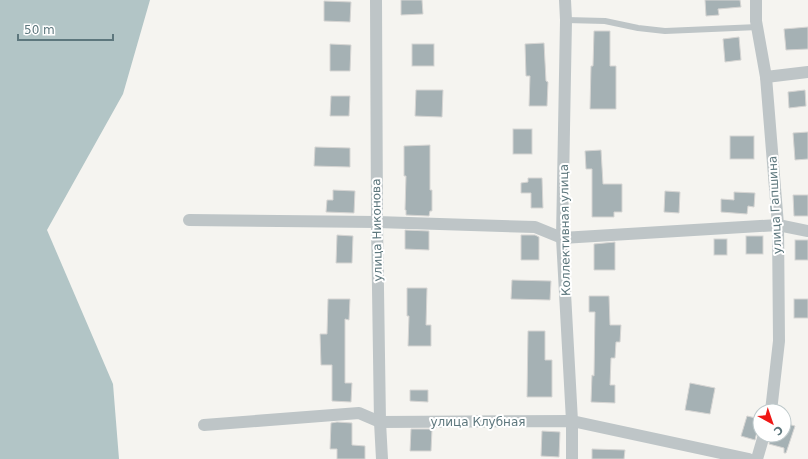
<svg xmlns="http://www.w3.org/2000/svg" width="808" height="459" font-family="'DejaVu Sans',sans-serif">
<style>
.water{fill:#b2c5c6}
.building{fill:#a5b1b4;stroke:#d6d5d3}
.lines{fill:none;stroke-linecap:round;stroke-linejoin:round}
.lane{stroke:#bec5c7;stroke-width:6}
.street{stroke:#bec5c7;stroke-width:12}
.labels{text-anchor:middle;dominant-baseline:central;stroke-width:4;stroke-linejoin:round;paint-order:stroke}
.street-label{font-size:12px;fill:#5d777d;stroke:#fff}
</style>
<rect width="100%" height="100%" fill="#f5f4f0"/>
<polygon class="water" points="0,0 150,0 123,94 47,230 113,384 119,459 0,459"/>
<g class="building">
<polygon points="401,0 422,0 423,14 401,15"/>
<polygon points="705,0 740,0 741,7 718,9 719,15 706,16"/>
<polygon points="324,1 351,2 350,22 324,21"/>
<polygon points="808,27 808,49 786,50 784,29"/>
<polygon points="594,31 610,31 610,66 616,66 616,109 590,109 591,66 593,66"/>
<polygon points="739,37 741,60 725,62 723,39"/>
<polygon points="544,43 546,81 548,82 547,106 529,106 530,76 526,76 525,44"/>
<polygon points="330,44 351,45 350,71 330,71"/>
<rect x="412" y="44" width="22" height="22"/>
<polygon points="416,90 443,90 442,117 415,116"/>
<polygon points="805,90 806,106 789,108 788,92"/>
<polygon points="331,96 350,96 349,116 330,116"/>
<rect x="513" y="129" width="19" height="25"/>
<polygon points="808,132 808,159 795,160 793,133"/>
<rect x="730" y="136" width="24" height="23"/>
<polygon points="430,145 430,190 432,190 432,211 430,211 429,216 406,215 406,210 405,210 406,176 404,176 404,146"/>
<polygon points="315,147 350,148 350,167 314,166"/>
<polygon points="601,150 603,184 622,184 622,212 614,212 614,217 592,217 592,169 586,169 585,151"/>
<polygon points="528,178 542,178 543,208 531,208 531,193 521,193 521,183 528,182"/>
<polygon points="333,190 355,191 354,213 326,212 327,200 333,200"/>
<polygon points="665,191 680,192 679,213 664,212"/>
<polygon points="734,192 755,193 754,207 748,206 747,214 721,212 721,199 734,200"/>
<polygon points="793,195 808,195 808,216 794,216"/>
<polygon points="405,230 429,231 429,250 405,249"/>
<polygon points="337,235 353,236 352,263 336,263"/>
<polygon points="521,235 535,235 539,237 539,260 521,260"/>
<rect x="746" y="236" width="17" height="18"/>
<rect x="714" y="239" width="13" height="16"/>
<rect x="795" y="240" width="13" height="20"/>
<polygon points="615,242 615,270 594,270 594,244"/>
<polygon points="512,280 551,281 550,300 511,299"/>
<polygon points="407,288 427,288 426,325 431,325 431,346 408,346 409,316 407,316"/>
<polygon points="589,296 609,296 610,325 621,325 620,342 616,342 615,358 611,358 610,385 615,385 615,403 591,402 592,375 594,376 595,312 589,312"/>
<polygon points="328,299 350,299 349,320 345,319 345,383 352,383 351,402 332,401 332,365 321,365 320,334 327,334"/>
<rect x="794" y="299" width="14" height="19"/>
<polygon points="528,331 545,331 545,360 552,360 552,397 527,397"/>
<polygon points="690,383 715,388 710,414 685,410"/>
<polygon points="410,390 428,390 428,402 410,401"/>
<polygon points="747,416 760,419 755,440 741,436"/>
<polygon points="337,422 352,423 352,445 365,446 365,459 337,459 337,449 330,449 331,423"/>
<polygon points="784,423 795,426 786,453 784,453 784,448 769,444 771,435 784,435"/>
<polygon points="411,429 432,429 431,451 410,451"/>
<polygon points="542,431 560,432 559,457 541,456"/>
<polygon points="592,449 625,450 624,459 592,459"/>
</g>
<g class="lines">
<polyline class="lane" points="566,20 605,21 638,28 665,31 758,27"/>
<g class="street">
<polyline points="376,0 377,222 380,422 382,459"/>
<polyline points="565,0 566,20 562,238 572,421 572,459"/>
<polyline points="756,0 756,21 766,77 778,225 779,341 771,411"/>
<polyline points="766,77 808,72"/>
<polyline points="189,220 377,222 535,227 562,238 778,225 808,231"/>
<polyline points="204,425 359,413 380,422 572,421 749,459"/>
<polyline points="757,459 764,435"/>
</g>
</g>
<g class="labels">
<g class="street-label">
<text transform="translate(775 205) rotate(-93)">улица Гапшина</text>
<text transform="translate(377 230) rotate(-91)">улица Никонова</text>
<text transform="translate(565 230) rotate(-91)">Коллективная улица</text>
<text x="478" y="422">улица Клубная</text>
</g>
</g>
<g transform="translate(772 423) rotate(140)"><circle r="19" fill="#ffffff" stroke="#bec9cb"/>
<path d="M0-3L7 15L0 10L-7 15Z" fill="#ef1715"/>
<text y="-6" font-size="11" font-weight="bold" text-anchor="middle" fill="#5d777d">С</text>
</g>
<path d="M18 34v6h95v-6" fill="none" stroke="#5d777d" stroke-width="2"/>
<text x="24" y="34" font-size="12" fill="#5d777d" stroke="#ffffff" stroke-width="3" paint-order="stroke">50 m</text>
</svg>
